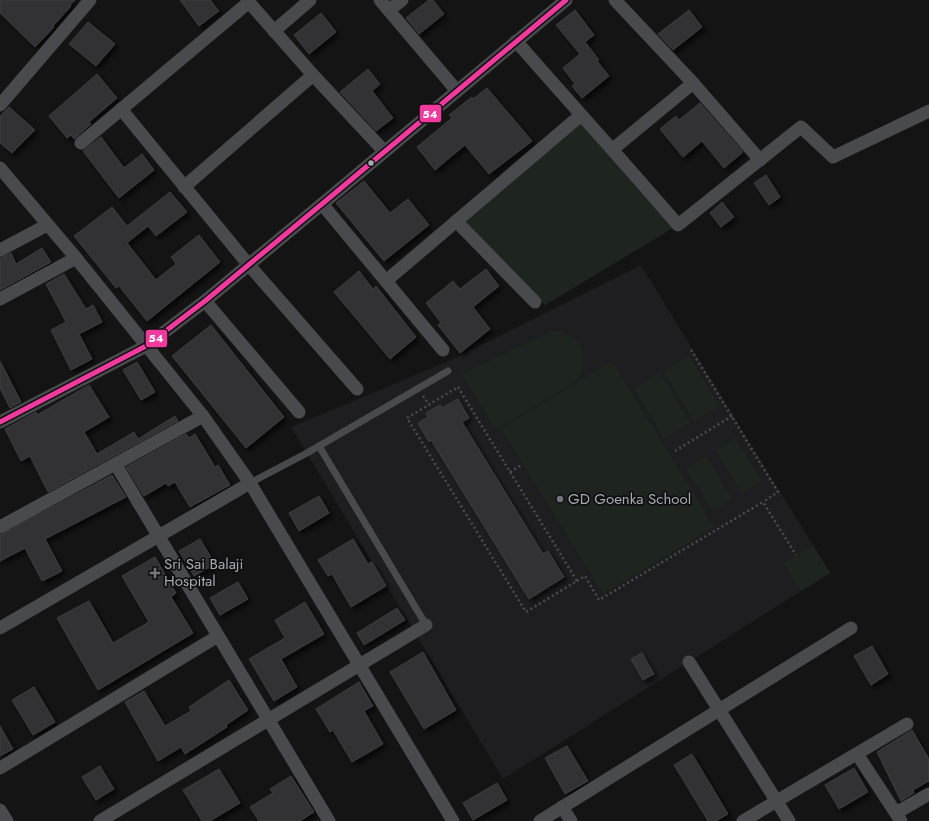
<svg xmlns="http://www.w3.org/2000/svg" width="929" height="821" font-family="Jost,sans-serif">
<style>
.built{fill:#1e1e20}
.green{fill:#1e251f}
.building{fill:#323234;stroke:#3d3e41;filter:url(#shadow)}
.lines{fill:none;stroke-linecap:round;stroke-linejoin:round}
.path{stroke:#4a4b4f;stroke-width:2.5;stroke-dasharray:2 3;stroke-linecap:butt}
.service{stroke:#494a4d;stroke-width:7}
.minor{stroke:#494a4d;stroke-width:13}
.bus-1-casing{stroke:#0f0f10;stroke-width:8}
.bus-1{stroke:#f13a9d;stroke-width:5}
.bus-dot{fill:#a6aab5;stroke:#0f0f10;stroke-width:1.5}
.poi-dot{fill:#73767d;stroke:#0f0f10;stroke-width:1.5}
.labels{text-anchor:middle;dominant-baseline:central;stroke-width:3.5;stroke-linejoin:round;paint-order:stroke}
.poi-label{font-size:15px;fill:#a6aab5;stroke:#0f0f10;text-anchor:start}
.line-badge{stroke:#0f0f10;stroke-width:1.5}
.badge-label{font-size:11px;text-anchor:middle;font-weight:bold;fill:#fff}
</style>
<defs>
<filter id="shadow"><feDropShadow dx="3.5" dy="3.5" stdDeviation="2" flood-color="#0009"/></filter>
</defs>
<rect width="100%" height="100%" fill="#141415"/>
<polygon class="built" points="641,265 830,573 503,779 291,427 449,361"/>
<g class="green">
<polygon points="581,115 678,225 545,305 456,221"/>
<path d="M 552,331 C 582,331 593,361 574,383 L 496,430 L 462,374 Z"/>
<polygon points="689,356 719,406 694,421 664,372"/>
<polygon points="612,361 714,527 603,594 501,428"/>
<polygon points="660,373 690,423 664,438 634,388"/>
<polygon points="735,438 762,481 742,493 716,450"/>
<polygon points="706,456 732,499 713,511 686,468"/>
<polygon points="813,545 830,573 801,591 784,563"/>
</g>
<g class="building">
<polygon points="0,0 75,0 70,5 71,6 53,26 54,27 35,47 0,13"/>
<polygon points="180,0 210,0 219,11 199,26"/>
<polygon points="429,0 433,0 444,14 419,34 406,18"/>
<polygon points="575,10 594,35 585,42 599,60 597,61 609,76 582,98 572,86 575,84 563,68 580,54 556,25"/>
<polygon points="689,10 702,27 673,50 658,34"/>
<polygon points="321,13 336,32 309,54 294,35"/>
<polygon points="88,22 115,44 96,66 69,44"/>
<polygon points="368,69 380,84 372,91 393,118 376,131 340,92"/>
<polygon points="97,74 117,98 89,122 91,124 74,139 71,135 67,138 49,116"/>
<polygon points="487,88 532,141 489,174 465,145 435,170 417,147 452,118 449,115 472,97 473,99"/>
<polygon points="700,103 743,152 724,168 702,141 683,157 660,129 676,116 679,120"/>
<polygon points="9,107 35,130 12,153 0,143 0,116"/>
<polygon points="101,137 124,168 142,154 154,170 119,198 83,151"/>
<polygon points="766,175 780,197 769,205 754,183"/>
<polygon points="364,181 390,213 408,199 429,225 384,261 336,203"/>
<polygon points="170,192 187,212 156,236 148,226 127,243 156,280 176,264 171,257 199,235 220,262 147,321 119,286 116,288 74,236 112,207 127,226"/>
<polygon points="722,202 734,217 721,227 710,213"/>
<polygon points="42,248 51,262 0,290 0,258 11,253 16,264"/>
<polygon points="486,269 499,286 473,307 490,329 460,353 438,325 441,323 426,303 453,281 460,289"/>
<polygon points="359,271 373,289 376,286 416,337 390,359 334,292"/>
<polygon points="64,274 86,309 93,305 102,322 79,334 92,359 71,370 51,330 66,322 46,284"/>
<polygon points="211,325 284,417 246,448 172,356"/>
<polygon points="0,361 21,402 10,408 0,388"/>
<polygon points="137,362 155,392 141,400 123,370"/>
<polygon points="89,385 109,417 84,432 97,454 134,432 138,439 175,416 178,421 48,492 30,456 21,461 5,429 36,412 37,415"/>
<polygon points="458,399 469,418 462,422 543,554 548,551 564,577 529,599 431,440 429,442 418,423 428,417 426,413 440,405 442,408"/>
<polygon points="186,434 189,438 195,434 215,467 218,465 230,485 190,507 175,482 168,486 166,483 144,496 126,467"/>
<polygon points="112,475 126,497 45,539 62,571 42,581 25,548 0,561 0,535"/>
<polygon points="319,496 329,513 299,531 289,513"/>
<polygon points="200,539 215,564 194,576 179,551"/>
<polygon points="353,539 368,564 372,562 386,586 351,607 332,574 328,576 318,560"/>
<polygon points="155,557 176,593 171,597 193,633 98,690 57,618 89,601 113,643 149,622 122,576"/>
<polygon points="238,582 248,599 220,615 210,598"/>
<polygon points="305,602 324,634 281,659 297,687 274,701 249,659 285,638 275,620"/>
<polygon points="397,608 405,620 364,645 357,633"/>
<polygon points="872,646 888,674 871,685 854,656"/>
<polygon points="423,652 456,710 424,729 390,672"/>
<polygon points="642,653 654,674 643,680 631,659"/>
<polygon points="229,680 248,710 226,725 227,727 185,754 181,747 158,761 125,702 144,691 165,726 191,711 189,707"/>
<polygon points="359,682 373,706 364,711 383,744 352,762 333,730 330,732 316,709"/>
<polygon points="34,687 55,722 33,735 12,700"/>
<polygon points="0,726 13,749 0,756"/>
<polygon points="912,730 929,759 929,781 913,790 914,793 901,801 877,752"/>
<polygon points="567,746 588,781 565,794 545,758"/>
<polygon points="692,754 728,814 716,821 708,821 674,765"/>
<polygon points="100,766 114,789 96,800 82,777"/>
<polygon points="854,768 868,792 839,809 825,785"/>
<polygon points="219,769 240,803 210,821 202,821 183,790"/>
<polygon points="291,776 314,812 300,821 259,821 250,807 273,793 270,789"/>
<polygon points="497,783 507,800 473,820 463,803"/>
</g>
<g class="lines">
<g class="path">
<polyline points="691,350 778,492 763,502"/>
<polygon points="458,387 577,581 526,612 407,418"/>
<polyline points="423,396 429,405"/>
<polyline points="675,451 732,416"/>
<polyline points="510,472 523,464"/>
<polyline points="577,581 585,576 599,600 763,502 796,555"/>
</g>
<g class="service">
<polyline points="319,446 426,625"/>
<polyline points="250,483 307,453 448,371"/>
</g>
<g class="minor">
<polyline points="247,0 313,75 384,151"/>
<polyline points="380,0 457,91"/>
<polyline points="389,10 402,0"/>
<polyline points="274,31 310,0"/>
<path d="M 516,41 C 570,103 625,163 678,225 L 801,127 L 833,157 L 929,111"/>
<polyline points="693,83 760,160"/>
<polyline points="0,105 90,0"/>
<polyline points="121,109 248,264 357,389"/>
<polyline points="81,143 249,2"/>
<polyline points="613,149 693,83 615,0"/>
<polyline points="0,168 76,258 203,416 250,483 453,821"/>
<polyline points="184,187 313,75"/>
<polyline points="322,204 443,350"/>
<polyline points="456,221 535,302"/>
<polyline points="0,250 47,225"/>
<polyline points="386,281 581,115"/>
<polyline points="0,299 76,258"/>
<polyline points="205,301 299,412"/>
<polyline points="0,422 146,346 205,301 322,204 566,0"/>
<polyline points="116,465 329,821"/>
<polyline points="0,527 203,416"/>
<polyline points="0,628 250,483"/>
<polyline points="689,662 789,821"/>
<polyline points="857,754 901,821"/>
<polyline points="0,768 218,636"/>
<polyline points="562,807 571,821"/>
<polyline points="0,810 7,821"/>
<polyline points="896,813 929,794"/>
<polyline points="100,821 426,625"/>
<polyline points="540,821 851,628"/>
<polyline points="743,821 907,724"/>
</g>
<defs>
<polyline id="bus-1" points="0,422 146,346 205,301 322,204 566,0"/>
</defs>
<use href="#bus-1" class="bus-1-casing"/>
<use href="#bus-1" class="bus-1"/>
</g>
<circle class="bus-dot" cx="371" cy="163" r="3.5"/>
<g class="poi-dot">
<circle cx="560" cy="499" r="4"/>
<path d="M153 567h4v4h4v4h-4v4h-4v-4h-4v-4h4z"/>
</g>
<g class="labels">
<g class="poi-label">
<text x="568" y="499">GD Goenka School</text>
<text x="164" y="564">Sri Sai Balaji<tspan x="164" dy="17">Hospital</tspan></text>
</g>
</g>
<g class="line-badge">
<rect x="419" y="104" width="23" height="19" rx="4" fill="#f13a9d"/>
<rect x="145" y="329" width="23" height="19" rx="4" fill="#f13a9d"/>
</g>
<g class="badge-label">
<text x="430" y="118">54</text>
<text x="156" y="342">54</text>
</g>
</svg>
